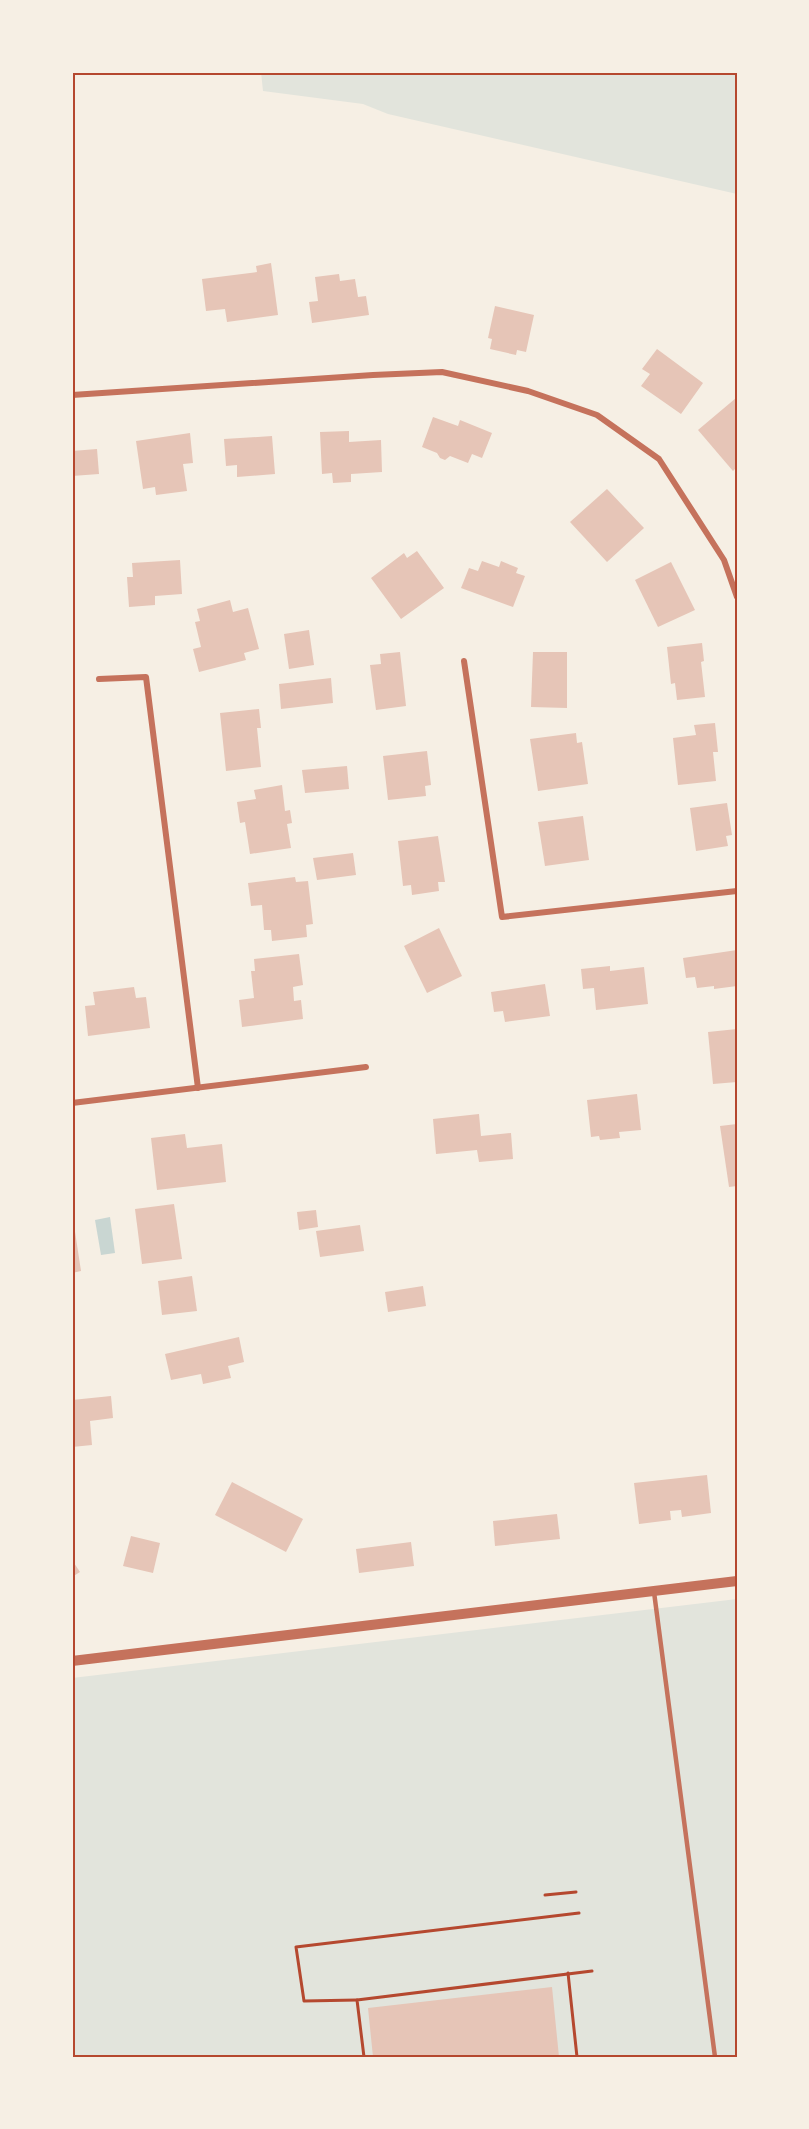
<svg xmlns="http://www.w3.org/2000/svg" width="809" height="2129" font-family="Mulish,sans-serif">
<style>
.green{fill:#e2e4dc}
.water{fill:#c9d6d2}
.building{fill:#e6c5b7}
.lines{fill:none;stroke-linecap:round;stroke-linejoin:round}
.path{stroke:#b5482f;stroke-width:3}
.service{stroke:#c5725c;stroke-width:4.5}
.minor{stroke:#c5725c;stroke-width:6}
.tertiary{stroke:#c5725c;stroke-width:10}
.neatline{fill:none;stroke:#b5482f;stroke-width:2}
</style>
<rect width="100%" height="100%" fill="#f6efe4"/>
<g class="green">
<polygon points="261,72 737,72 737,194 388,114 363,104 263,91"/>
<polygon points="737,1599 737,2057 72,2057 72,1678"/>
</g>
<polygon class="water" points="110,1217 115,1253 101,1255 95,1220"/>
<g class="building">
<polygon points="271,263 278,315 227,322 225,309 206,311 202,279 257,272 256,266"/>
<polygon points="339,274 340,281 355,279 358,297 366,296 369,315 312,323 309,302 318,301 315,277"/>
<polygon points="495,306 534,315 526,352 517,350 516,355 490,349 492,339 488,338"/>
<polygon points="657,349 703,383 681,414 641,386 650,374 642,369"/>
<polygon points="736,398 737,467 733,471 698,430"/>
<polygon points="433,417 458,426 460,420 492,433 482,458 472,454 468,463 450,456 445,460 440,458 437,453 422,447"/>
<polygon points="349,431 349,442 381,440 382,472 351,474 351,482 333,483 332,473 322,474 320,432"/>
<polygon points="190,433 193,463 183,464 187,491 156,495 155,487 143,489 136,441"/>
<polygon points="272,436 275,474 237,477 237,465 226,466 224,439"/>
<polygon points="97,449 99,474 72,476 72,451"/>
<polygon points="607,489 644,528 607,562 570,522"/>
<polygon points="417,551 444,588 401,619 371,578 404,553 407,558"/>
<polygon points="180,560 182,594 155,596 155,605 129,607 127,577 133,577 132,563"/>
<polygon points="482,561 499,567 501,561 518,568 516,573 525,576 513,607 461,588 469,568 478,571"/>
<polygon points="671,562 695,610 658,627 635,580"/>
<polygon points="230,600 233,612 248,608 259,649 244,653 246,660 199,672 193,649 201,647 195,622 200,621 197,609"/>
<polygon points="309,630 314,665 289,669 284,634"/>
<polygon points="702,643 704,661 701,662 705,697 677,700 675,683 671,684 667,647"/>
<polygon points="400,652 406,706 376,710 370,665 381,664 380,654"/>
<polygon points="533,652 567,652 567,708 531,707"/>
<polygon points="331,678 333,703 281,709 279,684"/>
<polygon points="259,709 261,728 257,728 261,767 226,771 220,713"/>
<polygon points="715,723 718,752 713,752 716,781 678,785 673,738 696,735 694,725"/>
<polygon points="576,733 577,743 582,742 588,784 538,791 530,739"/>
<polygon points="427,751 431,785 425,786 426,796 388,800 383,756"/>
<polygon points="347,766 349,789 305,793 302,770"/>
<polygon points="282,785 285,811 290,810 292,823 287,824 291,848 250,854 245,822 240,823 237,802 256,799 254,790"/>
<polygon points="727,803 732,835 726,836 728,846 696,851 690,808"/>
<polygon points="583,816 589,860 545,866 538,822"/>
<polygon points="438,836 445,882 438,882 439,891 412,895 411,885 403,886 398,841"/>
<polygon points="353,853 356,875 317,880 313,858"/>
<polygon points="295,877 296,882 308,881 313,924 306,925 307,937 272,941 271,930 264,930 262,905 251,906 248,883"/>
<polygon points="439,928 462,976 427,993 404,946"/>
<polygon points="737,950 737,986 714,989 714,986 697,988 695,977 686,978 683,958"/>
<polygon points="299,954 303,985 293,987 294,1001 301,1000 303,1019 242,1027 239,1000 254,998 251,971 255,971 254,959"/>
<polygon points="610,966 610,971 644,967 648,1004 596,1010 594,988 583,989 581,969"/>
<polygon points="545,984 550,1016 505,1022 503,1011 494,1012 491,992"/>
<polygon points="134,987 136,998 146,997 150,1028 88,1036 85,1006 95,1005 93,992"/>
<polygon points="737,1029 737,1082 713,1084 708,1032"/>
<polygon points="637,1094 641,1130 619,1132 620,1138 600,1140 599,1136 591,1137 587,1100"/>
<polygon points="479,1114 481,1136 511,1133 513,1159 479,1162 477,1150 436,1154 433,1119"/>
<polygon points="737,1124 737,1186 729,1187 720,1126"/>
<polygon points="185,1134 187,1148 222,1144 226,1182 157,1190 151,1138"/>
<polygon points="174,1204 182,1259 142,1264 135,1209"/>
<polygon points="316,1210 318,1227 299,1230 297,1212"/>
<polygon points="72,1212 81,1271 72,1273"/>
<polygon points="360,1225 364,1251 320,1257 316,1231"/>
<polygon points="192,1276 197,1311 162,1315 158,1281"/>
<polygon points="423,1286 426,1306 388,1312 385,1292"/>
<polygon points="239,1337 244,1362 228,1366 231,1378 203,1384 201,1374 171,1380 165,1354"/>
<polygon points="111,1396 113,1418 90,1421 92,1445 72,1447 72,1400"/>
<polygon points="707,1475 711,1513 682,1517 681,1510 670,1511 671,1520 639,1524 634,1483"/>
<polygon points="232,1482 303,1519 286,1552 215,1515"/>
<polygon points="557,1514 560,1539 495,1546 493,1521"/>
<polygon points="131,1536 160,1543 153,1573 123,1566"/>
<polygon points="411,1542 414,1566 359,1573 356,1549"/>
<polygon points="72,1560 80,1572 72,1577"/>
<polygon points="552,1987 559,2057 373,2057 368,2008"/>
</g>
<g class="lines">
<g class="path">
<polyline points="545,1895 576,1892"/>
<polyline points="568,1973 577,2057"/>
<polyline points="357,2000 304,2001 296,1947 579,1913"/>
<polyline points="364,2057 357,2000 592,1971"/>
</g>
<polyline class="service" points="654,1592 715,2057"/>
<g class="minor">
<polyline points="72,395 373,375 442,372 528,391 597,415 659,459 724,560 737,597"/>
<polyline points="464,661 502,917 737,891"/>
<polyline points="99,679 146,677 198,1088"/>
<polyline points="72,1103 366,1067"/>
</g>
<polyline class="tertiary" points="72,1661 737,1581"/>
</g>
<rect width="809" height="2129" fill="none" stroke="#f6efe4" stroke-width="147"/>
<rect x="74" y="74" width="662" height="1982" class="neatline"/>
</svg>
